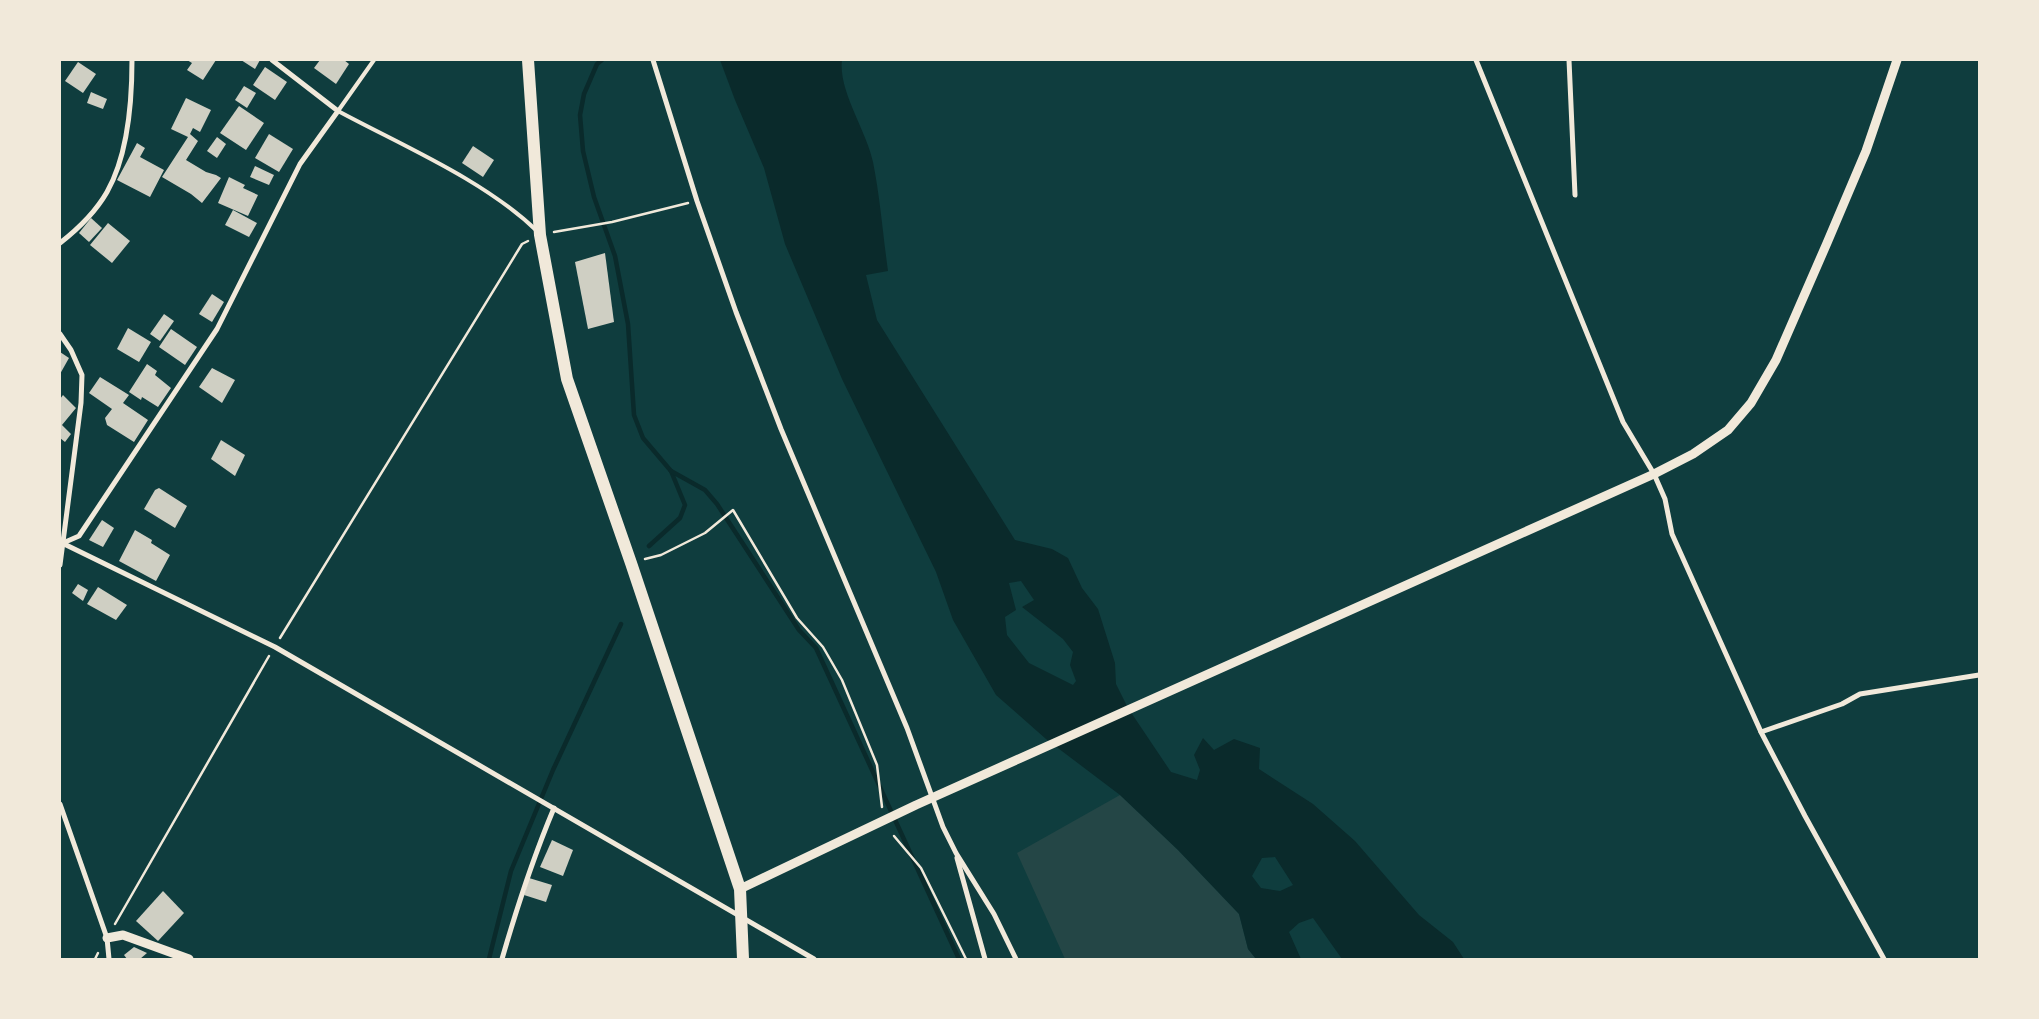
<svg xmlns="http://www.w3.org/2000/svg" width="2039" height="1019" font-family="Roboto,sans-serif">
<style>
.green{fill:#244646}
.water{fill:#0a2a2b;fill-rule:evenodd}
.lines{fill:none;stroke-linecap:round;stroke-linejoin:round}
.stream{stroke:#0a2a2b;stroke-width:4.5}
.building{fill:#cfcfc3}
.path{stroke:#f1e9da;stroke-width:2.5}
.service{stroke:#f1e9da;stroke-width:4}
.minor{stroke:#f1e9da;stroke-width:5}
.tertiary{stroke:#f1e9da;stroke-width:9}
.primary{stroke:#f1e9da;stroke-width:12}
</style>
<rect width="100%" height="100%" fill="#0f3d3e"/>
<polygon class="green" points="1120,795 1178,850 1239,914 1248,949 1256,959 1065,959 1017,853"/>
<path class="water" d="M 720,60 L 842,60 C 838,90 867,132 873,162 C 880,197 883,235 888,271 L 866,275 L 877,320 L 1015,540 L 1052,549 L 1068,558 L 1082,588 L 1098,609 L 1115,663 L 1116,684 L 1128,708 L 1171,772 L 1197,780 L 1200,770 L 1194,755 L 1203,738 L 1214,750 L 1234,739 L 1260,748 L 1259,769 L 1313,804 L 1355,841 L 1419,915 L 1453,942 L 1464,959 L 1342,959 L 1313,918 L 1299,923 L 1289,932 L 1301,959 L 1256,959 L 1248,949 L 1239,914 L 1178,850 L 1120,795 L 1046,739 L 996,695 L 953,620 L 936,572 L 842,379 L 785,244 L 764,168 L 735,100 ZM 1021,581 L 1034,600 L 1022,607 L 1063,639 L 1073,652 L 1070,665 L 1076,681 L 1073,685 L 1029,663 L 1007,635 L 1005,617 L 1016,610 L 1009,583 ZM 1275,857 L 1293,885 L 1280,891 L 1261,888 L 1252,876 L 1262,858 Z"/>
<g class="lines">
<g class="stream">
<polyline points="602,60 597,64 584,94 580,115 583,151 594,197 615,256 628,324 634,415 643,438 671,471 685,505 680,518 649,546"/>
<polyline points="671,471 705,490 717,504 799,630 816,648 959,959"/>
<polyline points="489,959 511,871 553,770 621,624"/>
</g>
</g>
<g class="building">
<polygon points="187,60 216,60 203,80 187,70 192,63"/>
<polygon points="241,60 260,60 255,69"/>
<polygon points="320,60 344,60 349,64 336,84 314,68"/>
<polygon points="78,62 96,74 83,93 65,81"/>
<polygon points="265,67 287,82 275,100 253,85"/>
<polygon points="244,86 256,93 247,108 235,100"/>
<polygon points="91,92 107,99 103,109 87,103"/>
<polygon points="186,98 211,110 200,132 193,128 190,134 198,141 186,160 206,172 216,175 221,178 202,203 191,194 162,177 188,137 171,129"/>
<polygon points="239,106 264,123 246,150 220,133"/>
<polygon points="269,134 293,149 279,172 255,158"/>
<polygon points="217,137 226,144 217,158 207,151"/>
<polygon points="137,143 145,148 140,157 164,170 150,197 117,180"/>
<polygon points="473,146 494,160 483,177 462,163"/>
<polygon points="255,166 274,175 269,185 250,177"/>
<polygon points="229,177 245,185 243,188 258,195 248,216 218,203"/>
<polygon points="233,210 257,223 249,237 225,225"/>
<polygon points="91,218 102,228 89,242 79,233"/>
<polygon points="108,223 130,241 112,263 90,245"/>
<polygon points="605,253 614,322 588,329 575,262"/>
<polygon points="212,294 224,302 212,322 199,314"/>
<polygon points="164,314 174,321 160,341 150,334"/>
<polygon points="128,328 151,342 139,362 117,349"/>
<polygon points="171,329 197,347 185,365 159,347"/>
<polygon points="60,352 69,358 60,374"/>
<polygon points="147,364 157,371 155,375 171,388 158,407 142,397 141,400 129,392"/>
<polygon points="212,368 235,380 222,403 199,387"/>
<polygon points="100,377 129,395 123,403 148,420 134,442 107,425 105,418 112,409 89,393"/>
<polygon points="63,395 76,408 62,425 71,434 65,442 60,438 60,399"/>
<polygon points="221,440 245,455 235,476 211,459"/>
<polygon points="159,488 187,506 175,528 144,509 155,490"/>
<polygon points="102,520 114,528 103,547 89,540"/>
<polygon points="135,530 152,540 151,543 170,555 156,581 119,561"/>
<polygon points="78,584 88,590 83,601 72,593"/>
<polygon points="98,587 127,605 116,620 87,604"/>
<polygon points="552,840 573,850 563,876 540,867"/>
<polygon points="529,878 552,885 546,902 524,895"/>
<polygon points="163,891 184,913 158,941 136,921"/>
<polygon points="134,947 147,953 140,959 127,959 124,955"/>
</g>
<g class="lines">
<g class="path">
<polyline points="554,232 612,222 688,203"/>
<polyline points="645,559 661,555 705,533 733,510 797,618 823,647 842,680 877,765 882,807"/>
<polyline points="280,638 522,244 528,241"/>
<polyline points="894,836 921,868 966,959"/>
<polyline points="115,924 269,656"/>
<polyline points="95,959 98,953"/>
</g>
<path class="service" d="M 374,60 L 338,111 C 403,146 484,180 537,231"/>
<g class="minor">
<polyline points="653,60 697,201 736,312 781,429 907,728 943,827 956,853 994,914 1016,959"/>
<polyline points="1476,60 1623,422 1654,474 1665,499 1672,534 1761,732 1805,816 1884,959"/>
<polyline points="1569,60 1575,195"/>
<path d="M 60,243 C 78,229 95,213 107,192 C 128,155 132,102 132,60"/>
<polyline points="60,334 71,350 82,375 81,403 60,565"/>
<polyline points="60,542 275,647 814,959"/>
<polyline points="63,543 79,536 217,329 300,164 338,111 272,60"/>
<polyline points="1761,732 1842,704 1860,694 1979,675"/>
<polyline points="60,804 107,938 109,959"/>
<polyline points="957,858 985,959"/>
<path d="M 502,959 C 517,907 533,858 554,808"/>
</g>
<g class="tertiary">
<polyline points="740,889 916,805 1654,474 1693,454 1728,430 1751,403 1776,360 1827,243 1866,151 1897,60"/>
<polyline points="107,938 123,935 189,959"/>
</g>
<polyline class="primary" points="528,60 540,235 567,379 631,563 740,889 743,959"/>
</g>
<rect width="2039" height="1019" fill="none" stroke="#f1e9da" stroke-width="122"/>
</svg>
